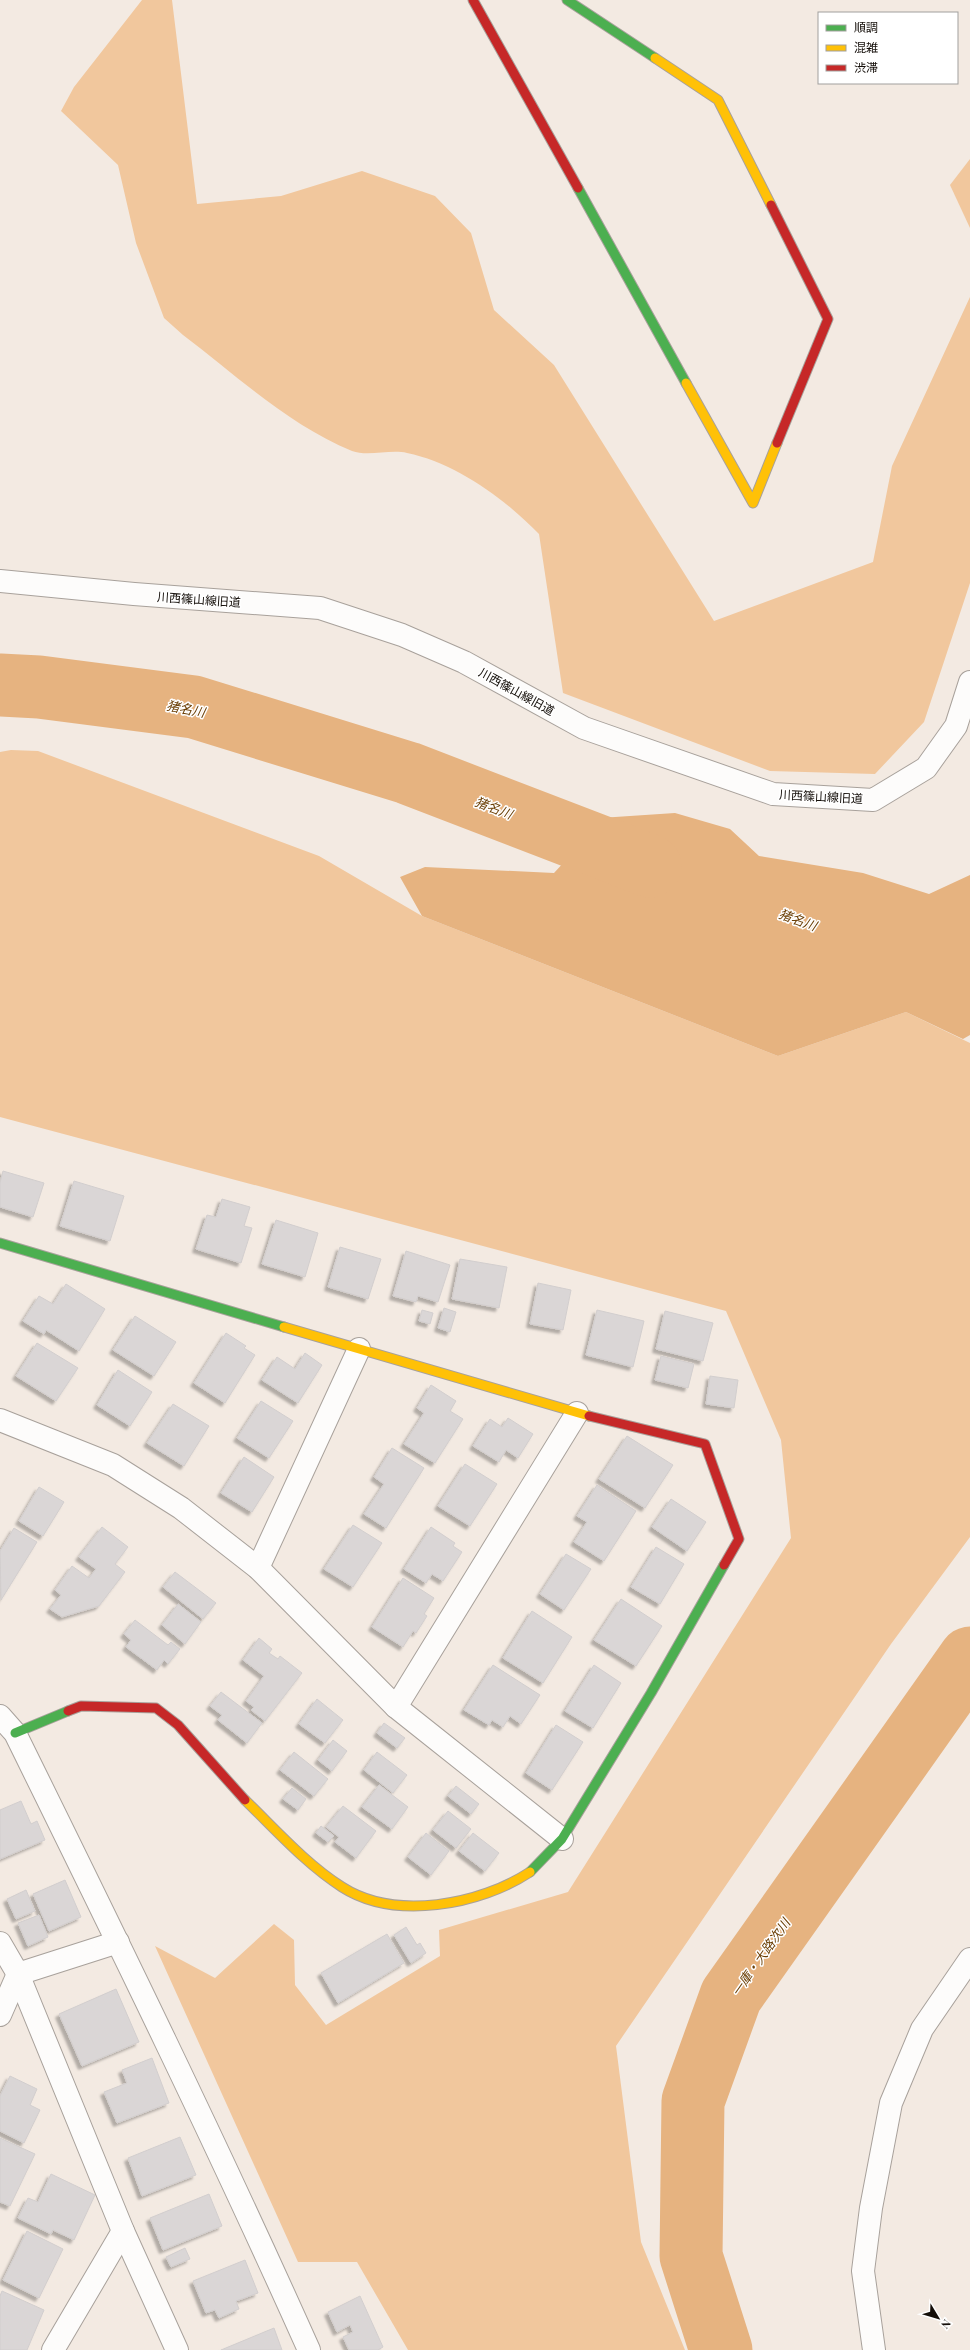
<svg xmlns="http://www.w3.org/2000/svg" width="970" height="2350" font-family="'Playfair Display','Noto Sans JP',serif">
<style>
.forest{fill:#f1c79d}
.water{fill:#e6b380}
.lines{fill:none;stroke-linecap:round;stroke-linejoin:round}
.river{stroke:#e6b380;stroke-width:63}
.building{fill:#dad6d6;stroke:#d2cece;filter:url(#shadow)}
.street-casing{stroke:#a8a19b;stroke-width:24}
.fast-casing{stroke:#a8a19b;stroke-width:11}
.slow-casing{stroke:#a8a19b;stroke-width:11}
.jam-casing{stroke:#a8a19b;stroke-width:11}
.street{stroke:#fdfcfb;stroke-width:22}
.fast{stroke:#4caf50;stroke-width:9}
.slow{stroke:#ffc107;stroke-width:9}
.jam{stroke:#c62828;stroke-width:9}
.labels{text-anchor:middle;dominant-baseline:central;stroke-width:3;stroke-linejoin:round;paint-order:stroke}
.street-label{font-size:12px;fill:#140e09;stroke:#fff}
.water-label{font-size:13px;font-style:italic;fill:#6c4007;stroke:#fff}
</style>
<defs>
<filter id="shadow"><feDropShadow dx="-3.5" dy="3.5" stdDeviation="1" flood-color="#0004"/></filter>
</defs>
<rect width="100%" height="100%" fill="#f3eae2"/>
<g class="forest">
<path d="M 142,0 L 172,0 L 197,204 L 281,196 L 362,171 L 435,196 L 471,233 L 494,310 L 554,365 L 714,621 L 873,562 L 892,466 L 970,297 L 970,583 L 924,722 L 875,774 L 770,771 L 563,693 L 539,534 C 505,499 456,463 407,453 C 390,449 368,457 352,451 C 289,425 237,376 183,335 L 164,318 L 136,243 L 118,165 L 61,111 L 74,87 Z"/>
<polygon points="970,159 970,228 950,185"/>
<polygon points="11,750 38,751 319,856 422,916 778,1056 906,1012 970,1043 970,1537 891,1644 616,2046 641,2242 685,2350 408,2350 357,2262 298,2262 155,1946 215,1978 274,1924 294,1940 295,1985 326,2025 440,1956 439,1930 568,1892 791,1538 781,1440 726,1311 0,1117 0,752"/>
</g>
<polygon class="water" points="675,813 730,829 759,856 863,873 929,894 970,875 970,1035 963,1039 906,1012 778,1056 422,916 400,877 425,867 554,873 566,860 570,820"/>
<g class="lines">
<g class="river">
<polyline points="0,685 39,687 194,707 408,773 650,866"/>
<polyline points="721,2350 691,2256 693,2101 731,1996 970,1658"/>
</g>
</g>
<g class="building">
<polygon points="3,1171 44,1183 33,1217 0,1207 0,1183"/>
<polygon points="74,1181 124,1196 110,1241 60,1226"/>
<polygon points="222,1199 250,1207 244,1226 252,1228 241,1263 196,1249 207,1215 216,1217"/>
<polygon points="276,1220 318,1233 305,1277 262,1264"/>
<polygon points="340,1247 381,1259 368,1299 328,1287"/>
<polygon points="406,1251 450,1265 438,1302 418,1296 416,1302 393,1296"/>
<polygon points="460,1259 507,1267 499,1308 452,1299"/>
<polygon points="538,1283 571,1290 563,1330 530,1324"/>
<polygon points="66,1284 105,1309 79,1351 46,1330 44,1334 23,1321 39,1296 53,1304"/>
<polygon points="444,1308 456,1312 450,1332 438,1328"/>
<polygon points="422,1310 433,1313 430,1324 419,1321"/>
<polygon points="597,1310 644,1321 633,1367 586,1355"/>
<polygon points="665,1311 713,1323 703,1361 656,1349"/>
<polygon points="135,1316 176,1342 154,1376 113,1350"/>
<polygon points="226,1333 246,1346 244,1348 255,1355 225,1403 194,1383"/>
<polygon points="37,1343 78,1368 56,1401 16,1376"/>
<polygon points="305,1353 322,1365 298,1403 262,1380 277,1357 295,1369"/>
<polygon points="661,1356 694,1364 688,1388 655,1380"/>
<polygon points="118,1370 152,1392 130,1426 97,1405"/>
<polygon points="710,1376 738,1380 734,1408 706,1404"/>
<polygon points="431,1385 456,1401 450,1411 463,1419 435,1463 404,1444 424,1413 417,1408"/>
<polygon points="261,1401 293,1421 269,1458 237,1438"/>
<polygon points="173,1404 209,1426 184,1466 147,1443"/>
<polygon points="508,1418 533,1434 518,1458 506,1450 499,1462 473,1446 490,1419 502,1427"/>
<polygon points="627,1436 673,1465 645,1508 599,1479"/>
<polygon points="392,1448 424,1468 386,1528 364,1514 384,1484 374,1477"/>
<polygon points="244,1457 274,1477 252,1512 221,1493"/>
<polygon points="465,1464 497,1484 470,1526 438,1506"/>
<polygon points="597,1485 636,1511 604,1561 574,1542 587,1522 577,1516"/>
<polygon points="39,1487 64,1502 43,1536 19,1521"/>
<polygon points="671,1499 706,1522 687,1551 652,1527"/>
<polygon points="353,1525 382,1543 353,1587 324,1569"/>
<polygon points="102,1527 128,1547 115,1564 125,1572 99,1606 62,1617 50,1609 61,1595 55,1590 72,1566 89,1578 96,1569 79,1557"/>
<polygon points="431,1527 455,1543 453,1546 462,1552 443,1581 432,1574 426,1583 404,1569"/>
<polygon points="14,1528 37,1542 1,1600 0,1551"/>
<polygon points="656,1547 684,1564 660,1604 631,1587"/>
<polygon points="566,1554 591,1569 564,1610 540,1594"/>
<polygon points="175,1572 216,1603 203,1619 163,1587"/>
<polygon points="403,1578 434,1598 424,1614 427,1616 416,1633 413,1631 403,1647 372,1627"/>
<polygon points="621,1599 662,1626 636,1666 594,1640"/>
<polygon points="178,1604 201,1622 185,1644 162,1625"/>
<polygon points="532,1611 572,1637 543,1683 503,1658"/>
<polygon points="135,1620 168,1645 171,1642 180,1649 168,1664 164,1660 157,1670 126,1647 131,1640 124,1634"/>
<polygon points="259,1638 272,1649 269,1653 278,1659 280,1656 302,1673 265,1721 251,1710 254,1707 246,1701 264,1676 243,1660"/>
<polygon points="493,1665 540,1695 521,1724 510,1716 503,1727 492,1720 489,1725 464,1710"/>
<polygon points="594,1665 621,1683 593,1728 565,1711"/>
<polygon points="221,1692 262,1723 247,1743 218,1720 222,1715 210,1706"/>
<polygon points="317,1699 343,1720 325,1743 299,1724"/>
<polygon points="384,1723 405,1738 397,1748 377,1733"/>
<polygon points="556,1725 583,1742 552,1790 526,1773"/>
<polygon points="333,1740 347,1751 332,1771 318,1760"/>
<polygon points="294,1752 328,1779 314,1796 280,1770"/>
<polygon points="377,1752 407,1775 393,1793 364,1770"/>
<polygon points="379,1785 408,1807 392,1829 362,1807"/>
<polygon points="456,1786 479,1804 471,1814 448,1796"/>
<polygon points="292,1788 306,1799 298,1810 283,1799"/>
<polygon points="21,1801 31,1824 37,1821 45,1840 0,1859 0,1810"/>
<polygon points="343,1806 376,1831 356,1858 335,1842 339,1837 326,1827"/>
<polygon points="448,1811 471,1829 456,1848 433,1830"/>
<polygon points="321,1826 334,1836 328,1842 316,1833"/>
<polygon points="426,1833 449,1851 431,1875 408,1857"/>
<polygon points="473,1833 499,1853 485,1871 459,1851"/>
<polygon points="65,1880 81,1917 49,1931 33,1894"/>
<polygon points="26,1890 35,1911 16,1919 7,1899"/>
<polygon points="39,1915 48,1937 28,1946 18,1923"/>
<polygon points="406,1927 417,1945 420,1943 426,1953 411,1963 394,1935"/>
<polygon points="387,1934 404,1963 338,2003 321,1973"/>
<polygon points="116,1989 139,2042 82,2066 59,2014"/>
<polygon points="152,2058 169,2103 117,2123 104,2092 127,2083 122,2070"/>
<polygon points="10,2076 37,2089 30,2105 40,2110 24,2143 0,2131 0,2096"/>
<polygon points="180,2137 196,2175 142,2196 128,2158"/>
<polygon points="0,2138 35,2154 10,2206 0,2202"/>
<polygon points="51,2174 95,2195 74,2240 53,2230 51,2234 18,2218 28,2198 38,2202"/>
<polygon points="209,2194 222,2226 163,2250 150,2218"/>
<polygon points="27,2231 63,2249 39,2298 3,2280"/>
<polygon points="185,2248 190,2259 171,2267 166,2257"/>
<polygon points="245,2260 258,2293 236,2301 239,2309 219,2318 215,2310 206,2313 193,2281"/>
<polygon points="2,2291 44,2310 27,2350 0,2350 0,2296"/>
<polygon points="360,2296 383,2347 378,2350 349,2350 343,2337 353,2332 350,2325 337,2332 328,2312"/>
<polygon points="274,2328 282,2350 221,2350"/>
</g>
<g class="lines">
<defs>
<g id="street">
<polyline points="0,581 134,594 320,608 402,635 464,662 584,728 773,794 873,800 926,768 956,726 970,682"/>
<polyline points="0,1420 113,1465 181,1508 258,1568 396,1707 562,1839"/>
<polyline points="258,1568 359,1349"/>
<polyline points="396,1707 577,1413"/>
<path d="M 0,1716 L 15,1733 C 116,1938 216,2142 309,2350"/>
<polyline points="0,1943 18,1974 123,2231 177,2350"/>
<polyline points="0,2015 18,1974 118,1942"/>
<polyline points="53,2350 123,2231"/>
<polyline points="874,2350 863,2271 871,2208 891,2103 922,2029 970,1959"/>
</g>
<g id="fast">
<polyline points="567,0 655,58"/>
<polyline points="578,188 686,383"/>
<polyline points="0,1243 284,1327"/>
<polyline points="15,1733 68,1711"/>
<polyline points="530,1872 562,1839 651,1693 724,1565"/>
</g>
<g id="slow">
<polyline points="655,58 718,100 771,205"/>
<polyline points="686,383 753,503 777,443"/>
<polyline points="284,1327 589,1416"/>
<path d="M 245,1800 C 276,1830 306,1864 342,1887 C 395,1921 480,1905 530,1872"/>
</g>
<g id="jam">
<polyline points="473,0 578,188"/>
<polyline points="771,205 828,319 777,443"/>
<polyline points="589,1416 705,1444 739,1539 724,1565"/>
<polyline points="68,1711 81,1706 156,1708 178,1725 245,1800"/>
</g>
</defs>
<use href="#street" class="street-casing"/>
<use href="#fast" class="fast-casing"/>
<use href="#slow" class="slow-casing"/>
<use href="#jam" class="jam-casing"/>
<use href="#street" class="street"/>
<use href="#fast" class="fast"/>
<use href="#slow" class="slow"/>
<use href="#jam" class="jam"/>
</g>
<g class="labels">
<g class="street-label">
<text transform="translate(199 599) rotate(4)">川西篠山線旧道</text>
<text transform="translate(517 691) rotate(29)">川西篠山線旧道</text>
<text transform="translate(821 796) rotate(3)">川西篠山線旧道</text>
</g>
<g class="water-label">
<text transform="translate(186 708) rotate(11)">猪名川</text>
<text transform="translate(494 807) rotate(21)">猪名川</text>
<text transform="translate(798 919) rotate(20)">猪名川</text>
<text transform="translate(760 1957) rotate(-55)">一庫・大路次川</text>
</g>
</g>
<rect x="818" y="12" width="140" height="72" fill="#ffffff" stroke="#a19f9d"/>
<rect x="826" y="25" width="20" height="6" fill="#4caf50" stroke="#a19f9d"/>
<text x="854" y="32" font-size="12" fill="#140e09">順調</text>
<rect x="826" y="45" width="20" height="6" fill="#ffc107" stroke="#a19f9d"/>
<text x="854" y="52" font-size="12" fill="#140e09">混雑</text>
<rect x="826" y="65" width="20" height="6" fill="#c62828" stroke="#a19f9d"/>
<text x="854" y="72" font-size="12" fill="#140e09">渋滞</text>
<g transform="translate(938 2318) rotate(128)" stroke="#ffffff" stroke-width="3" paint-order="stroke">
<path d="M0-3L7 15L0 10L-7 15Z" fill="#140e09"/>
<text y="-6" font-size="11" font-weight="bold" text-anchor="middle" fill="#140e09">N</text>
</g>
</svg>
